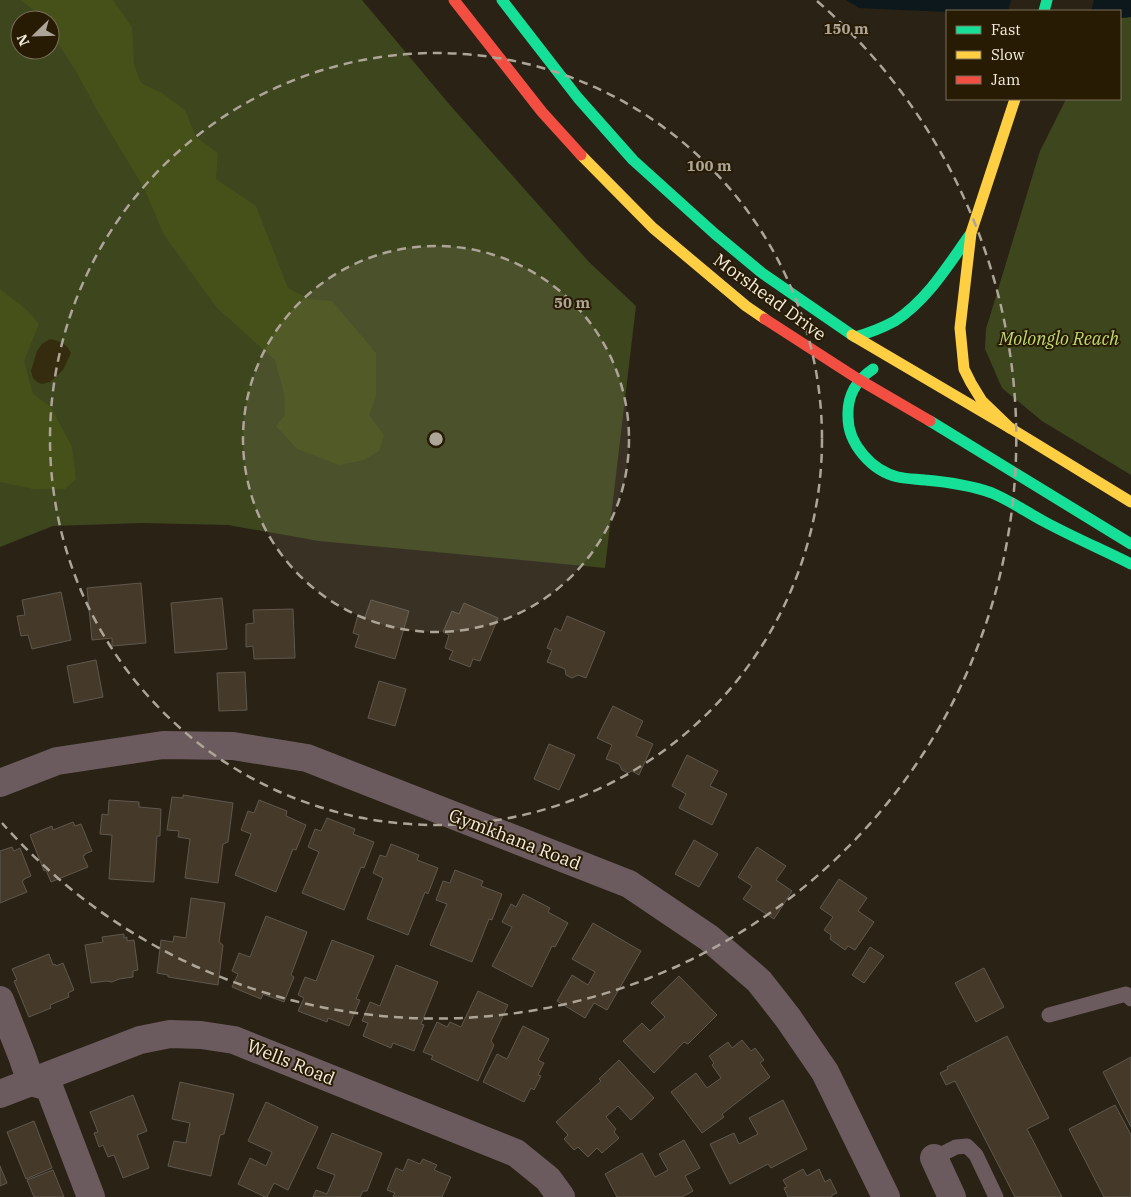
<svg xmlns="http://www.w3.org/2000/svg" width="1131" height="1197" font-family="'IBM Plex Serif',serif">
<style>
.green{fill:#3d461d;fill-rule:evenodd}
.forest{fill:#465119}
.sand{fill:#352c0f}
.water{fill:#0c181b}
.pier{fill:#2a2215}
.building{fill:#453a29;stroke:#5f584e}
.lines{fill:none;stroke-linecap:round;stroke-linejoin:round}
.lane{stroke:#6c5b5e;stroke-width:15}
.street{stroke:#6c5b5e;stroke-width:28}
.fast{stroke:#16e098;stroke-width:11}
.slow{stroke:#ffcf43;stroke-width:11}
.jam{stroke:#f24e42;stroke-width:11}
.ring{fill:none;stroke:#ada598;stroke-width:2.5;stroke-dasharray:9 6}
.labels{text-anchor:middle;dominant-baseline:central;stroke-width:4;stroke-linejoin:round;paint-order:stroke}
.street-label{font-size:18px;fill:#f4ecde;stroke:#281b04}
.park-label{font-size:18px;font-style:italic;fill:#beda6d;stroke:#281b04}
.centre{fill:#ada598;stroke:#281b04;stroke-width:2.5}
.ring-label{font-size:15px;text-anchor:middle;font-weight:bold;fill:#ada598;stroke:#281b04;stroke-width:4;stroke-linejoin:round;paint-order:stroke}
</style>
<rect width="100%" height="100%" fill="#2a2215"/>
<g class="green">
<path d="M 0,0 L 362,0 L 449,104 L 589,262 L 636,306 L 605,568 L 319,541 L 228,525 L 142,523 L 53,526 L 0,547 ZM 20,20 L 50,20 L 50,50 L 20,50 Z"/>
<polygon points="1131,17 1131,475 1042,421 1002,388 985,349 986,329 1040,151 1066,99 1120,99 1120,18"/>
</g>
<g class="forest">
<polygon points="20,0 113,0 132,27 134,65 141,83 162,93 185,110 196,137 218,153 216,179 256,206 288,288 309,299 332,301 376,353 376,396 369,415 384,435 379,451 364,460 339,465 297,449 276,426 285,415 284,394 275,360 217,308 164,235 144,188 98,112 77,73 50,31 50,20 43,20 40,15"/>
<polygon points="0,289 27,310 39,324 24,361 33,394 51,407 72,447 76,479 65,489 33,489 0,482"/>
</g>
<path class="sand" d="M 50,339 C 60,341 67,344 71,353 L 63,370 L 50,382 L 42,384 L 37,382 L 33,378 L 31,371 L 37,351 L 42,344 Z"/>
<polygon class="water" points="846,0 1131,0 1131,17 1120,18 1120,11 947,11 947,12 859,8"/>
<polygon class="pier" points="1011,0 1094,0 1091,11 1008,11"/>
<g class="building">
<polygon points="141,583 146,643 112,646 112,638 92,640 87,588"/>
<polygon points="61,592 71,640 32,649 28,635 21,636 17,616 25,615 22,600"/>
<polygon points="222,598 227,649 175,653 171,603"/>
<polygon points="371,600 409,611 395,659 355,647 359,635 353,633 358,615 365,617"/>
<polygon points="464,603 498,618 480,661 473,659 470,667 449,659 453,651 445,648 449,635 443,632 452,611 459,614"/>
<polygon points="293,609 295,658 254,659 253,646 246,647 246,624 254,623 253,610"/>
<polygon points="567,616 605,632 586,678 578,675 572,678 566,675 565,669 547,662 552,650 547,648 555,628 561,631"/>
<polygon points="96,660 103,697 74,703 67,666"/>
<polygon points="245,672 247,710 219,711 217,673"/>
<polygon points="379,681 406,689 395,726 368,718"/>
<polygon points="613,706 643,721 636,736 653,744 639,775 632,771 628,773 622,770 619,764 606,759 612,745 597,738"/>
<polygon points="549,744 575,755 559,790 534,779"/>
<polygon points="687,755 718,771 710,786 727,794 712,825 679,808 686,794 672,786"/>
<polygon points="183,795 233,803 228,842 223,844 218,883 185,878 190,839 178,837 179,831 167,830 172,797 183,798"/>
<polygon points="109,800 139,802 139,807 161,809 160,836 157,836 154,882 109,879 112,835 100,834 102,814 108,815"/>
<polygon points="259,800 287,811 286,816 306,825 296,850 293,849 276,892 235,875 251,834 241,830 248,811 254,813"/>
<polygon points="327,818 355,829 353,834 374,842 364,868 361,867 344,910 302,893 319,852 308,847 315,829 321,831"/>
<polygon points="73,822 75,826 81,824 92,851 85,854 85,855 83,856 88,867 51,882 46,870 44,871 30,835 52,826 53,830"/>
<polygon points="694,840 718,854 699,887 675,874"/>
<polygon points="391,844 419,855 417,860 438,868 428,894 425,892 408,935 367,919 383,878 373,873 380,855 386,857"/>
<polygon points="12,847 14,851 20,848 31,876 24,879 24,880 22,881 27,892 0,903 0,851"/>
<polygon points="757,847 786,866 776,880 792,891 774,919 743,899 752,886 738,877"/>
<polygon points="455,870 483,881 481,886 502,894 492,920 489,919 472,962 430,945 447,904 436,900 443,881 450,883"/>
<polygon points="839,879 867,898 858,911 874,922 855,950 848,946 845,950 830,939 831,935 824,930 833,917 820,908"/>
<polygon points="523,894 550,908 548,912 568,923 555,947 552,946 532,987 492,966 512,927 502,922 511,904 516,907"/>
<polygon points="191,898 225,903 219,942 223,945 218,985 168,977 168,975 157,973 161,940 173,942 174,936 186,938"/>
<polygon points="266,916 307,932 291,975 294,977 284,1002 263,994 261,999 232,987 238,974 232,971 239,953 250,957"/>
<polygon points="593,923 641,951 607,1010 594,1003 585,1018 557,1001 572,975 588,985 595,972 572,959"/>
<polygon points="124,934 124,938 127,937 127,941 134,940 138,970 133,971 133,977 119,979 112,982 106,981 91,983 85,945 103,942 102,937"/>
<polygon points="332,940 374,956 356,999 360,1000 349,1026 328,1018 327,1022 298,1011 304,998 298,995 305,977 316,981"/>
<polygon points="870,947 884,956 864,983 852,975"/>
<polygon points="49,954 53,965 55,964 56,966 63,963 74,990 68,993 69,997 50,1005 51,1008 29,1017 14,981 17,980 12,969"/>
<polygon points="396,965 438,982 421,1024 424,1025 414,1051 393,1043 391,1048 363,1036 368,1023 362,1021 370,1002 380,1006"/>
<polygon points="984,968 1004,1007 976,1022 955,983"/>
<polygon points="679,976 717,1015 688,1044 684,1042 654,1073 623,1041 642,1023 650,1031 665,1017 651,1003"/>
<polygon points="478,991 508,1005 491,1041 494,1045 478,1081 431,1059 433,1056 423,1052 437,1022 447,1027 450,1022 461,1027"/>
<polygon points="523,1026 549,1039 538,1060 544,1063 538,1075 541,1076 534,1090 531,1088 524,1102 483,1082 497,1054 507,1059"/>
<polygon points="1007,1036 1049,1118 1027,1129 1062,1197 1015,1197 955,1081 946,1085 940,1073 948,1069 947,1067"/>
<polygon points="742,1040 751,1051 755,1048 764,1060 760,1063 770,1077 722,1114 724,1117 702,1133 671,1092 696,1073 707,1088 721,1078 712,1065 714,1063 709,1056 728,1042 732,1048"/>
<polygon points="1131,1057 1131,1127 1103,1072"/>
<polygon points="619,1060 654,1098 631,1120 618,1106 606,1117 616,1129 614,1132 619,1138 602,1153 597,1148 588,1157 578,1147 574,1150 564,1139 568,1135 556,1122 601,1081 599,1079"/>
<polygon points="180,1082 234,1094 224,1134 220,1135 211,1176 168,1166 174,1141 186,1143 190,1123 172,1119"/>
<polygon points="133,1095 147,1131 137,1135 149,1168 123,1178 114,1155 108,1157 103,1145 99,1147 94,1133 98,1132 90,1112"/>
<polygon points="783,1100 807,1149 771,1168 768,1164 730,1184 710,1144 734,1133 739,1144 758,1134 749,1118"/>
<polygon points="266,1102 318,1127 288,1190 274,1183 267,1197 265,1197 238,1184 250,1158 266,1166 272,1152 248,1141"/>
<polygon points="1115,1105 1131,1135 1131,1197 1104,1197 1069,1129"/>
<polygon points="34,1121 52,1168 26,1179 7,1132"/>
<polygon points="332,1133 382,1153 367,1191 363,1191 360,1197 313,1197 316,1190 327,1194 335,1175 317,1168"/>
<polygon points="684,1140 700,1168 685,1176 693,1191 682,1197 617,1197 605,1174 642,1153 655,1177 668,1170 659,1154"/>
<polygon points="408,1159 420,1164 423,1159 437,1165 434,1170 451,1177 442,1197 395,1197 393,1196 395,1193 387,1190 396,1168 403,1171"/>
<polygon points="0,1166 7,1183 0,1186"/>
<polygon points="803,1169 807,1176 819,1169 825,1182 830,1179 837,1193 832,1195 832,1197 788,1197 784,1188 787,1187 783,1180"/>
<polygon points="53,1170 64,1197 34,1197 27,1180"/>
</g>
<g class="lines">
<g class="lane">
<polyline points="1049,1015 1126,994 1131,999"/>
<polyline points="934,1158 956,1147 967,1146 976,1155 996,1197"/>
</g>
<g class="street">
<polyline points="0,783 57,761 163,745 233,746 307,758 629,884 709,938 759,981 788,1018 825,1072 886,1197"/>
<polyline points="0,1000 22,1056 31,1082 49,1087 91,1197"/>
<polyline points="0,1094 140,1040 170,1034 201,1035 234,1040 516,1153 548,1179 561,1197"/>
<polyline points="934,1158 952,1197"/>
</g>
<g class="fast">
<polyline points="502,0 578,98 633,160 715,234 762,273 852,335"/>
<polyline points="1044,11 1047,0"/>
<path d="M 855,337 C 869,333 882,328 895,321 C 927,300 947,267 969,236"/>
<path d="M 873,369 C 855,381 847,396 848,417 C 848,444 872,471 898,477 C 907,479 916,479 925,480 C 948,482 970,485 992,493 C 1011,501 1028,513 1045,522 C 1073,537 1103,550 1131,564"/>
<polyline points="930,421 1131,544"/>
</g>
<g class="slow">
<polyline points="581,155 653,228 746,306 765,319"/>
<polyline points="852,335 1010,428 1131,502"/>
<polyline points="1010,428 982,401 971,383 964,369 960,328 971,233 1015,99"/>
</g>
<g class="jam">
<polyline points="454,0 542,112 581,155"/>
<polyline points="765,319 858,379 930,421"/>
</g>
</g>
<circle cx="436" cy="439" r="193" fill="#ada598" fill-opacity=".12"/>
<g class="ring">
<circle cx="436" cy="439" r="193"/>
<circle cx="436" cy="439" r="386"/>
<path d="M817 1A580 580 0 1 1 2 823"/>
</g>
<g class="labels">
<g class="street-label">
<text transform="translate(770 297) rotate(36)">Morshead Drive</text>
<text transform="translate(515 839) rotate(21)">Gymkhana Road</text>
<text transform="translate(291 1062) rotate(22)">Wells Road</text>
</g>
<g class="park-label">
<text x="1059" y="338">Molonglo Reach</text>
</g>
</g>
<circle cx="436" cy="439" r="8" class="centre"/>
<g class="ring-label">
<text x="846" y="34">150 m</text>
<text x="709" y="171">100 m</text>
<text x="572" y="308">50 m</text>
</g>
<rect x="946" y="10" width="175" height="90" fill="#281b04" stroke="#7a6f5b"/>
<rect x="956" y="26" width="25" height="8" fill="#16e098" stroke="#7a6f5b"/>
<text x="991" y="35" font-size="15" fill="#f4ecde">Fast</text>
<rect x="956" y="51" width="25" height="8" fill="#ffcf43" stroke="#7a6f5b"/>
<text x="991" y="60" font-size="15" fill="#f4ecde">Slow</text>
<rect x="956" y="76" width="25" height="8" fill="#f24e42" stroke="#7a6f5b"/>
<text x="991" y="85" font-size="15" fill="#f4ecde">Jam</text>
<g transform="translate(35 35) rotate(247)"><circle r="24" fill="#281b04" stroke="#7a6f5b"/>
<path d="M0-4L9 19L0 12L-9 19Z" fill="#ada598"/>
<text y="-8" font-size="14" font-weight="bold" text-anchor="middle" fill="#f4ecde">N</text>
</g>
</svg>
